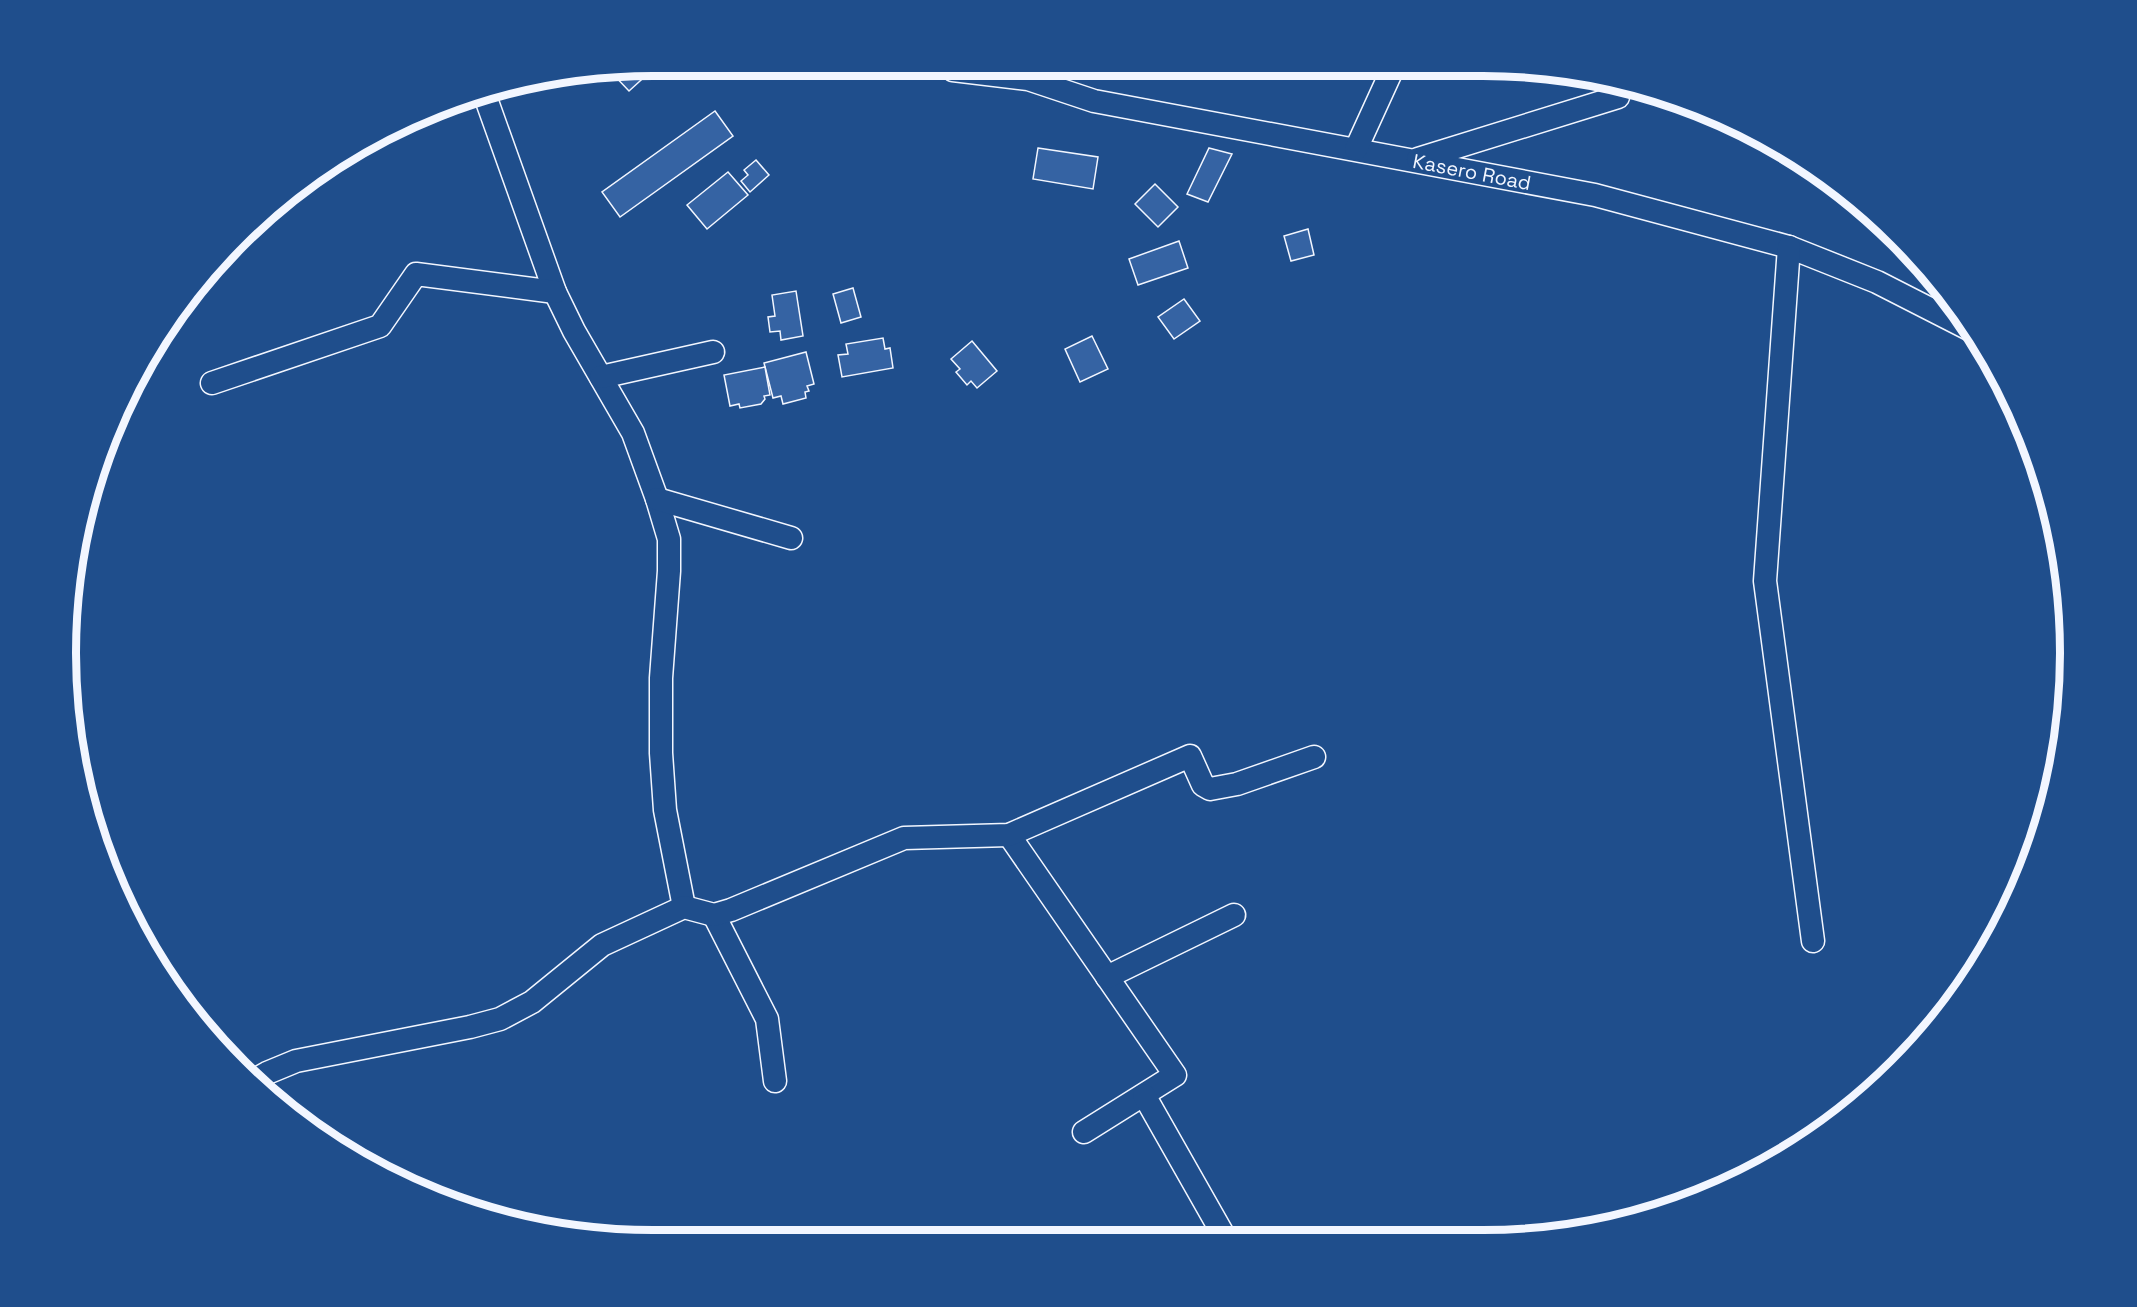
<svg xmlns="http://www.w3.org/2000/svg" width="2137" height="1307" font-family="'Space Grotesk',sans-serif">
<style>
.building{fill:#3563a3;stroke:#f2f6ff;stroke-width:1.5}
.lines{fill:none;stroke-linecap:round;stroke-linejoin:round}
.minor-casing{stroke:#f2f6ff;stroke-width:25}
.minor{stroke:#1f4e8c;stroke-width:22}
.labels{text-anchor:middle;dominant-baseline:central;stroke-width:4.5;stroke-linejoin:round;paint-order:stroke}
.street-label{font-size:20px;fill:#f2f6ff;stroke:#1f4e8c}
.rim{fill:none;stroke:#f2f6ff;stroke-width:8}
</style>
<rect width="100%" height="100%" fill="#1f4e8c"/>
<g class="building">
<polygon points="610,71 651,71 629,91"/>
<polygon points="715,111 733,136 620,217 602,192"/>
<polygon points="1038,148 1098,157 1093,189 1033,179"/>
<polygon points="1209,148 1232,154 1208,202 1187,194"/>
<polygon points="756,160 769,175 750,192 741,181 748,175 744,170"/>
<polygon points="728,172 748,195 707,229 687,205"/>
<polygon points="1155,184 1178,207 1158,227 1135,204"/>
<polygon points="1308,229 1314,255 1291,261 1284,236"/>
<polygon points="1179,241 1188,268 1138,285 1129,259"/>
<polygon points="853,288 861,317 841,323 833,294"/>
<polygon points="796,291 803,336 781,340 780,331 770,332 768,317 775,316 772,295"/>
<polygon points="1184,299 1200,321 1174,339 1158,317"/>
<polygon points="1092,336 1108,369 1080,382 1065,349"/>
<polygon points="883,338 885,349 890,348 893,368 842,377 838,355 848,354 846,344"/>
<polygon points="972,341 997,371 977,388 971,381 967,385 956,372 960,369 951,359"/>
<polygon points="806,352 814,384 807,386 809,391 805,392 806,398 783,404 781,396 773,398 764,363"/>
<polygon points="765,367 770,395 764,396 765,399 761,404 740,408 739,404 730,406 724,375"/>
</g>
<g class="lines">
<defs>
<g id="minor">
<polyline points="953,70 1028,79 1094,101 1595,195 1789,247 1877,282 1975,332"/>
<polyline points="484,93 555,292 574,331 633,433 657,499 669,539 669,571 661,678 661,753 665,810 684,907"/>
<polyline points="1356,149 1393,68"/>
<polyline points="1418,159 1618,97 1616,86"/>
<polyline points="1789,247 1765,581 1813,941"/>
<polyline points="601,377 713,352"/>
<polyline points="212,383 380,326 416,274 555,292"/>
<polyline points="657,499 791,538"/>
<polyline points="1009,835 1175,1075 1084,1132"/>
<polyline points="714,915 767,1019 775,1081"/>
<polyline points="1107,977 1234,915"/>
<polyline points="253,1081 267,1073 296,1061 470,1027 500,1019 532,1002 602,945 684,907 714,915 731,910 904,838 1009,835 1190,756 1203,785 1210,789 1237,784 1314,757"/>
<polyline points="1144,1095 1224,1236"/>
</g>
</defs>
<use href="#minor" class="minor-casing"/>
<use href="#minor" class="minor"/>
</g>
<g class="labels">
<g class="street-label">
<text transform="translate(1472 172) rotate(11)">Kasero Road</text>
</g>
</g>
<path d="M0 0H2137V1307H0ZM653 76H1483A577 577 0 0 1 2060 653V653A577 577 0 0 1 1483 1230H653A577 577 0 0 1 76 653V653A577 577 0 0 1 653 76Z" fill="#1f4e8c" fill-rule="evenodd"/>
<path class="rim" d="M653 76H1483A577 577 0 0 1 2060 653V653A577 577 0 0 1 1483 1230H653A577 577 0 0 1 76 653V653A577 577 0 0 1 653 76Z"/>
</svg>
